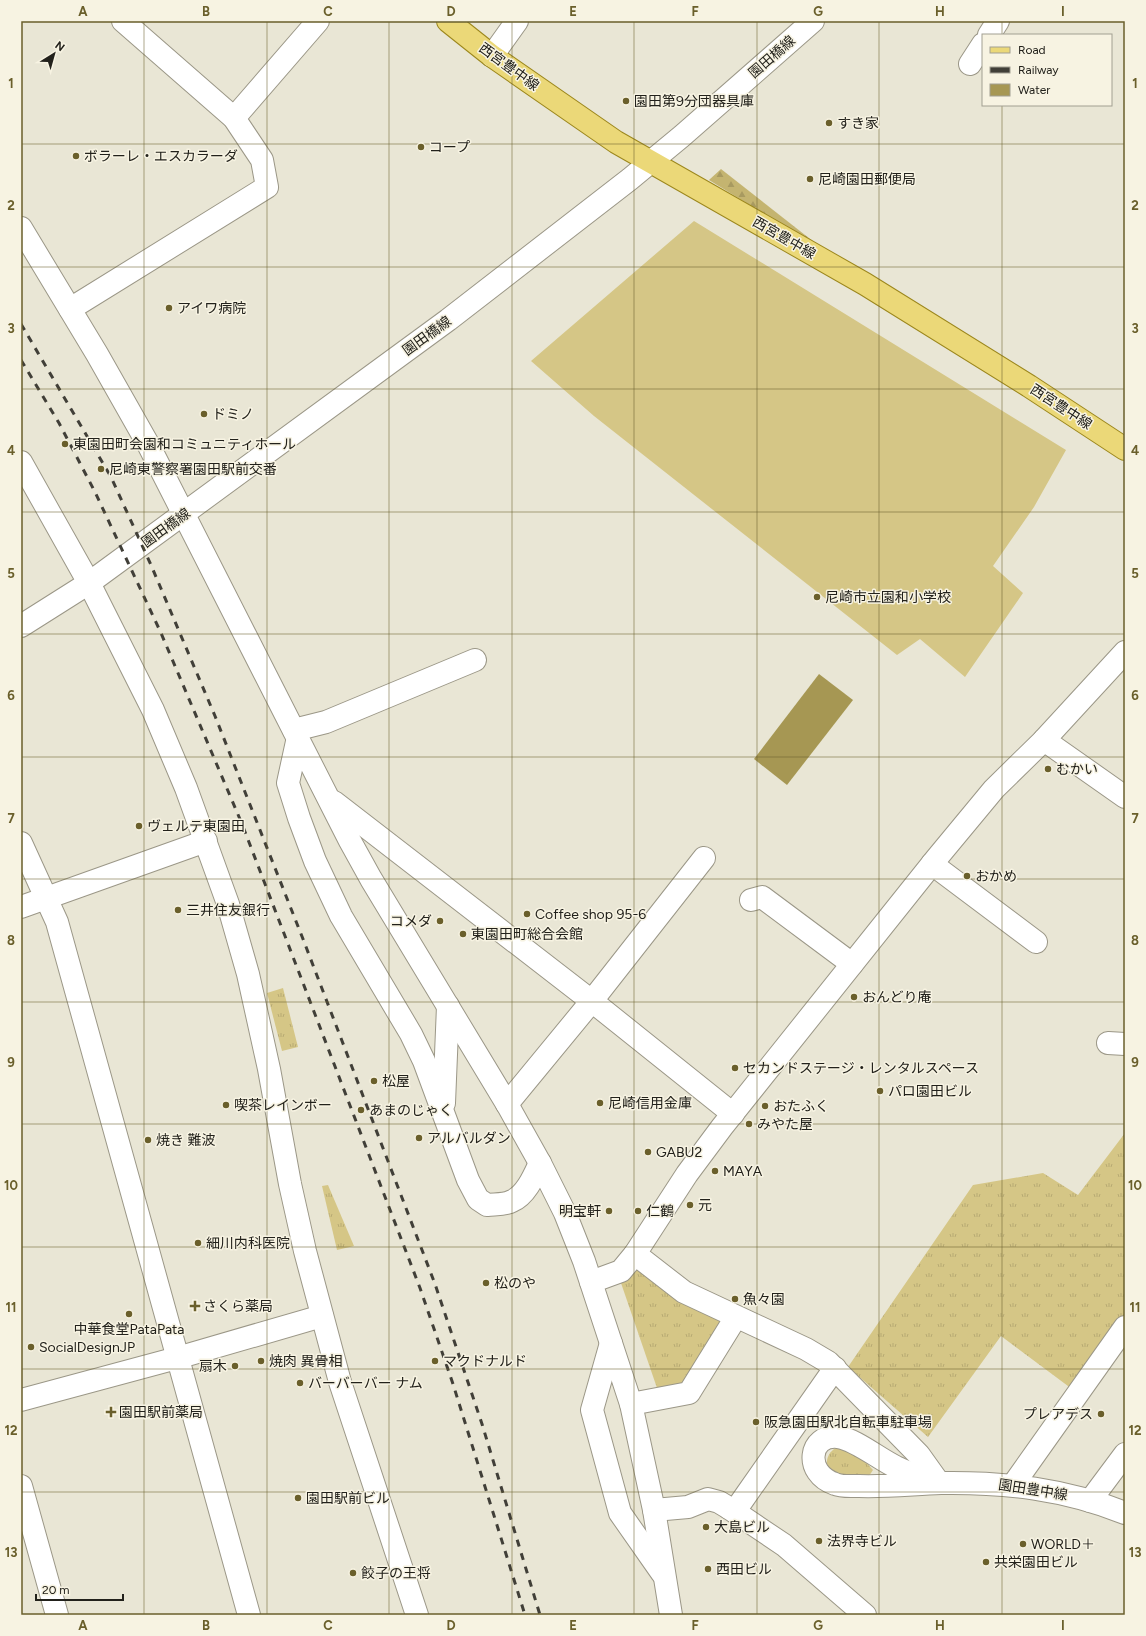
<svg xmlns="http://www.w3.org/2000/svg" width="1146" height="1636" font-family="Figtree,'Noto Sans JP',sans-serif">
<style>
.grass{fill:url(#grass-tufts)}
.forest{fill:url(#forest-firs)}
.garden{fill:#d5c686}
.water{fill:#a69753}
.lines{fill:none;stroke-linecap:round;stroke-linejoin:round}
.minor-casing{stroke:#9b9787;stroke-width:24}
.major-casing{stroke:#9c871d;stroke-width:24}
.minor{stroke:#fff;stroke-width:22}
.major{stroke:#ebd878;stroke-width:22}
.rail{stroke:#413f38;stroke-width:3;stroke-dasharray:7 7;stroke-linecap:butt}
.grid{fill:none;stroke:#6a5f2b;stroke-width:1;stroke-opacity:0.55}
.poi-dot{fill:#6a5f2b;stroke:#f7f3e2;stroke-width:1.5}
.labels{text-anchor:middle;dominant-baseline:central;stroke-width:3;stroke-linejoin:round;paint-order:stroke}
.street-label{font-size:14px;fill:#22211b;stroke:#f7f3e2}
.poi-label{font-size:14px;fill:#22211b;stroke:#f7f3e2;text-anchor:start}
.neatline{fill:none;stroke:#6a5f2b;stroke-width:1.5}
.grid-label{font-size:13px;text-anchor:middle;font-weight:bold;fill:#6a5f2b}
</style>
<defs>
<pattern id="grass-tufts" width="24" height="20" patternUnits="userSpaceOnUse"><rect width="24" height="20" fill="#d5c686"/><path d="M3 7l-1-3M5 7V3M7 7l1-3M15 17l-1-3M17 17v-4M19 17l1-3" fill="none" stroke="#b7aa73"/></pattern>
<pattern id="forest-firs" width="22" height="20" patternUnits="userSpaceOnUse"><rect width="22" height="20" fill="#c4b470"/><path d="M5 1l3.5 6h-7zM16 11l3.5 6h-7z" fill="#a89a60"/></pattern>
</defs>
<rect width="100%" height="100%" fill="#e9e6d5"/>
<g class="grass">
<polygon points="283,988 298,1047 282,1051 267,993"/>
<polygon points="1125,1133 1125,1315 1072,1389 1001,1336 928,1437 848,1367 973,1185 1043,1173 1078,1195"/>
<polygon points="328,1185 354,1246 337,1250 322,1186"/>
<polygon points="640,1267 724,1320 685,1382 657,1388 621,1283"/>
<path d="M 838,1447 L 842,1447 L 863,1459 L 873,1470 L 869,1476 C 860,1477 843,1478 835,1474 C 822,1467 826,1452 838,1447 Z"/>
</g>
<polygon class="forest" points="721,169 828,253 709,180"/>
<polygon class="garden" points="694,221 1066,450 1034,507 993,566 1023,593 965,677 920,639 897,655 594,416 531,361"/>
<polygon class="water" points="819,674 853,700 787,785 754,759"/>
<g class="lines">
<defs>
<g id="minor">
<polyline points="989,35 998,21"/>
<polyline points="492,56 517,21"/>
<polyline points="970,64 983,44"/>
<polyline points="234,118 318,21"/>
<polyline points="21,228 97,354 148,444 350,841 371,879 507,1104 540,1163 565,1213 584,1261 631,1404 654,1510 671,1615"/>
<polyline points="70,309 267,187 262,160 234,118 123,21"/>
<polyline points="21,462 89,583 153,710 186,788 228,904 248,974 269,1069 290,1184 305,1251 340,1382 417,1615"/>
<polyline points="21,626 89,583 448,320 630,179 682,136 813,21"/>
<polyline points="294,730 326,722 475,660"/>
<path d="M 298,737 L 288,783 L 299,818 L 315,861 L 341,916 L 411,1034 L 424,1061 L 468,1180 L 478,1199 L 487,1205 C 495,1204 505,1205 512,1201 C 526,1195 534,1176 540,1163"/>
<polyline points="1044,740 1125,797"/>
<polyline points="334,802 598,1006 733,1114"/>
<polyline points="21,843 57,922 249,1615"/>
<polyline points="932,864 1036,942"/>
<polyline points="751,900 762,897 852,964"/>
<polyline points="21,907 206,841"/>
<polyline points="1108,1043 1125,1044"/>
<polyline points="444,1103 448,1006"/>
<polyline points="507,1104 591,1002 704,858"/>
<polyline points="635,1254 684,1292 806,1349 828,1362 919,1455 939,1483"/>
<polyline points="591,1282 621,1271 635,1254 687,1174 722,1127 936,859 994,789 1044,740 1125,652"/>
<polyline points="611,1343 592,1410 620,1513 662,1573"/>
<polyline points="21,1400 177,1358 322,1316"/>
<polyline points="631,1404 689,1393 736,1317"/>
<path d="M 939,1483 C 925,1478 910,1474 896,1467 C 879,1459 855,1439 838,1437 C 809,1434 803,1473 835,1484 C 842,1487 851,1486 859,1486 C 886,1487 913,1484 941,1483 C 1005,1482 1065,1489 1125,1513"/>
<polyline points="1013,1485 1125,1327"/>
<polyline points="21,1486 57,1615"/>
<polyline points="1090,1501 1125,1454"/>
<polyline points="729,1508 784,1545 865,1615"/>
<polyline points="654,1510 688,1507 708,1499 719,1502 729,1508 737,1508 835,1368"/>
</g>
<polyline id="major" points="448,21 492,56 616,142 865,284 1029,386 1125,449"/>
</defs>
<use href="#minor" class="minor-casing"/>
<use href="#major" class="major-casing"/>
<use href="#minor" class="minor"/>
<use href="#major" class="major"/>
<g class="rail">
<polyline points="21,324 111,477 151,565 215,716 303,939 435,1284 482,1424 540,1615"/>
<polyline points="21,360 59,423 95,492 161,633 242,824 420,1288 453,1384 525,1615"/>
</g>
</g>
<path class="grid" d="M 144,21 L 144,1615M 267,21 L 267,1615M 389,21 L 389,1615M 512,21 L 512,1615M 634,21 L 634,1615M 757,21 L 757,1615M 879,21 L 879,1615M 1002,21 L 1002,35M 1002,105 L 1002,1615M 21,144 L 1125,144M 21,267 L 1125,267M 21,389 L 1125,389M 21,512 L 1125,512M 21,634 L 1125,634M 21,757 L 1125,757M 21,879 L 1125,879M 21,1002 L 1125,1002M 21,1124 L 1125,1124M 21,1247 L 1125,1247M 21,1369 L 1125,1369M 21,1492 L 1125,1492"/>
<g class="poi-dot">
<circle cx="626" cy="101" r="4"/>
<circle cx="829" cy="123" r="4"/>
<circle cx="421" cy="147" r="4"/>
<circle cx="76" cy="156" r="4"/>
<circle cx="810" cy="179" r="4"/>
<circle cx="169" cy="308" r="4"/>
<circle cx="204" cy="414" r="4"/>
<circle cx="65" cy="444" r="4"/>
<circle cx="101" cy="469" r="4"/>
<circle cx="817" cy="597" r="4"/>
<circle cx="1048" cy="769" r="4"/>
<circle cx="139" cy="826" r="4"/>
<circle cx="967" cy="876" r="4"/>
<circle cx="178" cy="910" r="4"/>
<circle cx="527" cy="914" r="4"/>
<circle cx="440" cy="921" r="4"/>
<circle cx="463" cy="934" r="4"/>
<circle cx="854" cy="997" r="4"/>
<circle cx="735" cy="1068" r="4"/>
<circle cx="374" cy="1081" r="4"/>
<circle cx="880" cy="1091" r="4"/>
<circle cx="600" cy="1103" r="4"/>
<circle cx="226" cy="1105" r="4"/>
<circle cx="765" cy="1106" r="4"/>
<circle cx="361" cy="1110" r="4"/>
<circle cx="749" cy="1124" r="4"/>
<circle cx="419" cy="1138" r="4"/>
<circle cx="148" cy="1140" r="4"/>
<circle cx="648" cy="1152" r="4"/>
<circle cx="715" cy="1171" r="4"/>
<circle cx="690" cy="1205" r="4"/>
<circle cx="609" cy="1211" r="4"/>
<circle cx="638" cy="1211" r="4"/>
<circle cx="198" cy="1243" r="4"/>
<circle cx="486" cy="1283" r="4"/>
<circle cx="735" cy="1299" r="4"/>
<path d="M193 1300h4v4h4v4h-4v4h-4v-4h-4v-4h4z"/>
<circle cx="129" cy="1314" r="4"/>
<circle cx="31" cy="1347" r="4"/>
<circle cx="261" cy="1361" r="4"/>
<circle cx="435" cy="1361" r="4"/>
<circle cx="235" cy="1366" r="4"/>
<circle cx="300" cy="1383" r="4"/>
<path d="M109 1406h4v4h4v4h-4v4h-4v-4h-4v-4h4z"/>
<circle cx="1101" cy="1414" r="4"/>
<circle cx="756" cy="1422" r="4"/>
<circle cx="298" cy="1498" r="4"/>
<circle cx="706" cy="1527" r="4"/>
<circle cx="819" cy="1541" r="4"/>
<circle cx="1023" cy="1544" r="4"/>
<circle cx="986" cy="1562" r="4"/>
<circle cx="708" cy="1569" r="4"/>
<circle cx="353" cy="1573" r="4"/>
</g>
<g class="labels">
<g class="street-label">
<text transform="translate(772 57) rotate(-41)">園田橋線</text>
<text transform="translate(509 67) rotate(36)">西宮豊中線</text>
<text transform="translate(784 238) rotate(30)">西宮豊中線</text>
<text transform="translate(427 336) rotate(-36)">園田橋線</text>
<text transform="translate(1061 407) rotate(33)">西宮豊中線</text>
<text transform="translate(166 528) rotate(-36)">園田橋線</text>
<text transform="translate(1033 1490) rotate(9)">園田豊中線</text>
</g>
<g class="poi-label">
<text x="634" y="101">園田第9分団器具庫</text>
<text x="837" y="123">すき家</text>
<text x="429" y="147">コープ</text>
<text x="84" y="156">ボラーレ・エスカラーダ</text>
<text x="818" y="179">尼崎園田郵便局</text>
<text x="177" y="308">アイワ病院</text>
<text x="212" y="414">ドミノ</text>
<text x="73" y="444">東園田町会園和コミュニティホール</text>
<text x="109" y="469">尼崎東警察署園田駅前交番</text>
<text x="825" y="597">尼崎市立園和小学校</text>
<text x="1056" y="769">むかい</text>
<text x="147" y="826">ヴェルテ東園田</text>
<text x="975" y="876">おかめ</text>
<text x="186" y="910">三井住友銀行</text>
<text x="535" y="914">Coffee shop 95-6</text>
<text x="432" y="921" text-anchor="end">コメダ</text>
<text x="471" y="934">東園田町総合会館</text>
<text x="862" y="997">おんどり庵</text>
<text x="743" y="1068">セカンドステージ・レンタルスペース</text>
<text x="382" y="1081">松屋</text>
<text x="888" y="1091">パロ園田ビル</text>
<text x="608" y="1103">尼崎信用金庫</text>
<text x="234" y="1105">喫茶レインボー</text>
<text x="773" y="1106">おたふく</text>
<text x="369" y="1110">あまのじゃく</text>
<text x="757" y="1124">みやた屋</text>
<text x="427" y="1138">アルバルダン</text>
<text x="156" y="1140">焼き 難波</text>
<text x="656" y="1152">GABU2</text>
<text x="723" y="1171">MAYA</text>
<text x="698" y="1205">元</text>
<text x="601" y="1211" text-anchor="end">明宝軒</text>
<text x="646" y="1211">仁鶴</text>
<text x="206" y="1243">細川内科医院</text>
<text x="494" y="1283">松のや</text>
<text x="743" y="1299">魚々園</text>
<text x="203" y="1306">さくら薬局</text>
<text x="129" y="1329" text-anchor="middle">中華食堂PataPata</text>
<text x="39" y="1347">SocialDesignJP</text>
<text x="269" y="1361">焼肉 異骨相</text>
<text x="443" y="1361">マクドナルド</text>
<text x="227" y="1366" text-anchor="end">扇木</text>
<text x="308" y="1383">バーバーバー ナム</text>
<text x="119" y="1412">園田駅前薬局</text>
<text x="1093" y="1414" text-anchor="end">プレアデス</text>
<text x="764" y="1422">阪急園田駅北自転車駐車場</text>
<text x="306" y="1498">園田駅前ビル</text>
<text x="714" y="1527">大島ビル</text>
<text x="827" y="1541">法界寺ビル</text>
<text x="1031" y="1544">WORLD＋</text>
<text x="994" y="1562">共栄園田ビル</text>
<text x="716" y="1569">西田ビル</text>
<text x="361" y="1573">餃子の王将</text>
</g>
</g>
<rect width="1146" height="1636" fill="none" stroke="#f7f3e2" stroke-width="44"/>
<rect x="982" y="34" width="130" height="72" fill="#f7f3e2" stroke="#a29f92"/>
<rect x="990" y="47" width="20" height="6" fill="#ebd878" stroke="#a29f92"/>
<text x="1018" y="54" font-size="12" fill="#22211b">Road</text>
<rect x="990" y="67" width="20" height="6" fill="#413f38" stroke="#a29f92"/>
<text x="1018" y="74" font-size="12" fill="#22211b">Railway</text>
<rect x="990" y="84" width="20" height="12" fill="#a69753" stroke="#a29f92"/>
<text x="1018" y="94" font-size="12" fill="#22211b">Water</text>
<g transform="translate(54 54) rotate(37)" stroke="#f7f3e2" stroke-width="3" paint-order="stroke">
<path d="M0-3L7 15L0 10L-7 15Z" fill="#22211b"/>
<text y="-6" font-size="11" font-weight="bold" text-anchor="middle" fill="#22211b">N</text>
</g>
<path d="M36 1594v6h87v-6" fill="none" stroke="#22211b" stroke-width="2"/>
<text x="42" y="1594" font-size="12" fill="#22211b" stroke="#f7f3e2" stroke-width="3" paint-order="stroke">20 m</text>
<rect x="22" y="22" width="1102" height="1592" class="neatline"/>
<g class="grid-label">
<text x="83" y="16">A</text>
<text x="206" y="16">B</text>
<text x="328" y="16">C</text>
<text x="451" y="16">D</text>
<text x="573" y="16">E</text>
<text x="695" y="16">F</text>
<text x="818" y="16">G</text>
<text x="940" y="16">H</text>
<text x="1063" y="16">I</text>
<text x="11" y="88">1</text>
<text x="1135" y="88">1</text>
<text x="11" y="210">2</text>
<text x="1135" y="210">2</text>
<text x="11" y="333">3</text>
<text x="1135" y="333">3</text>
<text x="11" y="455">4</text>
<text x="1135" y="455">4</text>
<text x="11" y="578">5</text>
<text x="1135" y="578">5</text>
<text x="11" y="700">6</text>
<text x="1135" y="700">6</text>
<text x="11" y="823">7</text>
<text x="1135" y="823">7</text>
<text x="11" y="945">8</text>
<text x="1135" y="945">8</text>
<text x="11" y="1067">9</text>
<text x="1135" y="1067">9</text>
<text x="11" y="1190">10</text>
<text x="1135" y="1190">10</text>
<text x="11" y="1312">11</text>
<text x="1135" y="1312">11</text>
<text x="11" y="1435">12</text>
<text x="1135" y="1435">12</text>
<text x="11" y="1557">13</text>
<text x="1135" y="1557">13</text>
<text x="83" y="1630">A</text>
<text x="206" y="1630">B</text>
<text x="328" y="1630">C</text>
<text x="451" y="1630">D</text>
<text x="573" y="1630">E</text>
<text x="695" y="1630">F</text>
<text x="818" y="1630">G</text>
<text x="940" y="1630">H</text>
<text x="1063" y="1630">I</text>
</g>
</svg>
